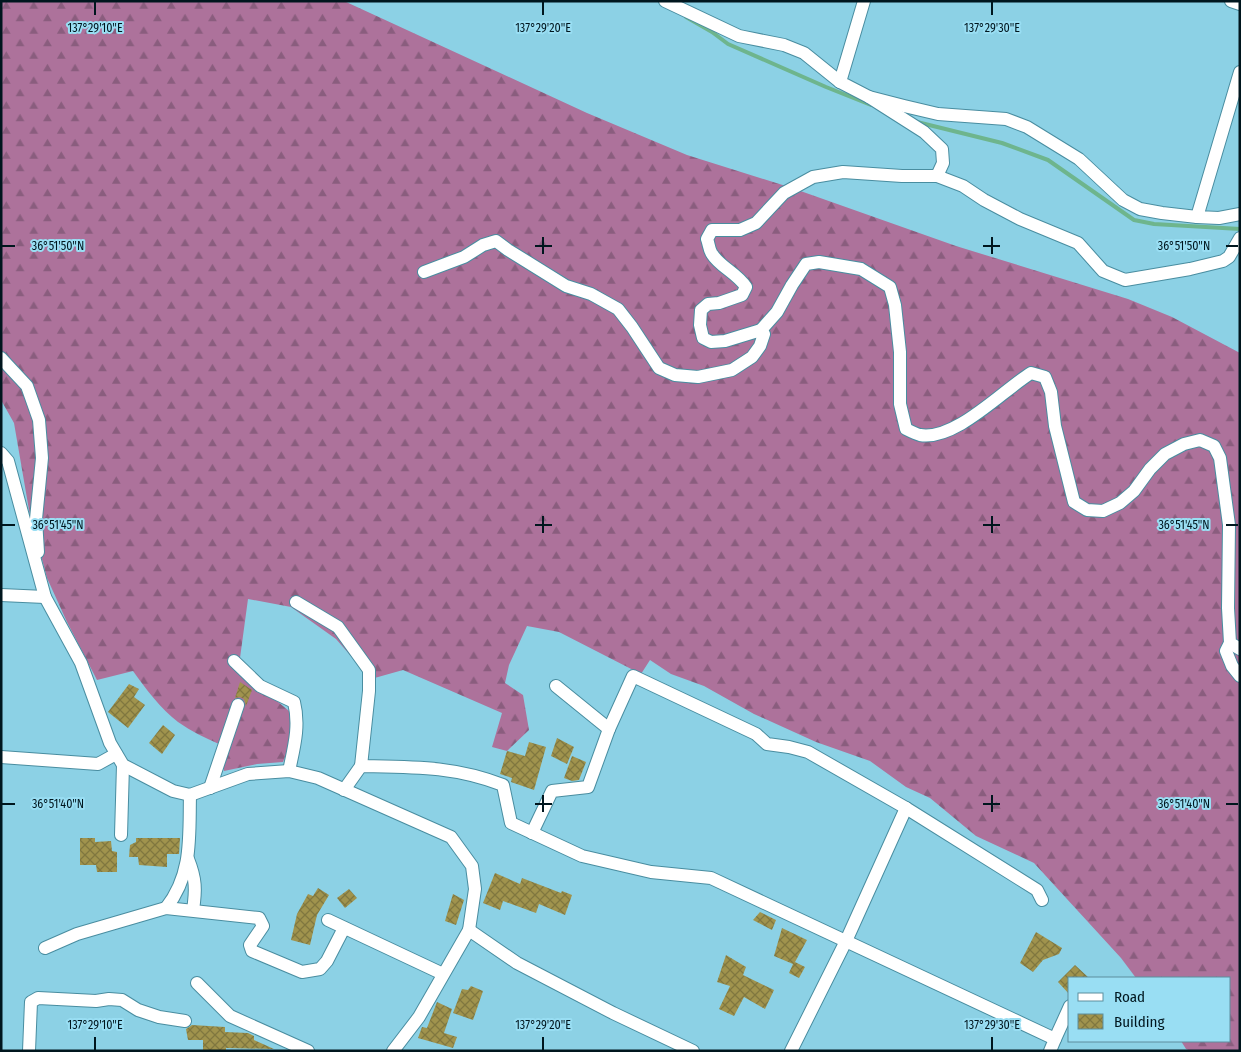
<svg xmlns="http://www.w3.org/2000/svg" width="1241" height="1052" font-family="'Fira Sans Condensed',sans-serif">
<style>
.forest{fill:url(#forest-firs)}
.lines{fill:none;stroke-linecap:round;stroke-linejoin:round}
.stream{stroke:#6eb58d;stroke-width:4}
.building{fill:url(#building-cross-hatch)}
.minor-casing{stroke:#498da0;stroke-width:14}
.minor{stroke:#fff;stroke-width:12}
.ticks{fill:none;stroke:#00161e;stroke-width:2}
.ticks-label{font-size:12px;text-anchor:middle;fill:#00161e;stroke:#99def3;stroke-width:4;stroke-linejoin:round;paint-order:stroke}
</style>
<defs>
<pattern id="forest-firs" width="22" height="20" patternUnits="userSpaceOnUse" patternTransform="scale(1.25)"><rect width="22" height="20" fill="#ad729b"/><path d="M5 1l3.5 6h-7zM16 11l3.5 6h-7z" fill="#8a5d7e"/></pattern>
<pattern id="building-cross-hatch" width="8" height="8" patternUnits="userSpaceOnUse" patternTransform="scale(1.25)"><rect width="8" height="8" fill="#a0934d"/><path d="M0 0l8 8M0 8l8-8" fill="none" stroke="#80773f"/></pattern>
</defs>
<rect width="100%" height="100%" fill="#8cd1e5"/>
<path class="forest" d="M 1,1 L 344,1 L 587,113 L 687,155 L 792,188 L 956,246 L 1128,299 L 1172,317 L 1240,353 L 1240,1051 L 1191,1051 L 1186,1049 L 1181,1041 L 1230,1041 L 1230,978 L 1136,978 L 1121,958 L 1034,863 L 976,836 L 930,798 L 906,787 L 870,761 L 816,742 L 754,714 L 704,686 L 671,674 L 650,660 L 641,674 L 559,632 L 527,626 L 509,665 L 505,683 L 523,695 L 529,730 L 507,751 L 492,747 L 502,713 L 403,670 L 371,679 L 336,639 L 291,607 L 248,599 L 240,658 L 251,686 L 277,701 L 289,711 L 293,736 L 283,762 L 257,764 L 224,771 L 219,744 C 205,738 191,731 178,722 C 161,709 145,688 133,671 L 97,680 L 67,622 L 47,578 L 29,510 L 14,423 L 1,400 Z"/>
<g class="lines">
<g class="stream">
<polyline points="686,17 712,32 728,44 826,87 871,105"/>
<polyline points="917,122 1002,143 1048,160 1134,220 1154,224 1240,229"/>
</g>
</g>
<g class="building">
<polygon points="240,682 252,690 246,706 244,699 240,697 235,698"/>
<polygon points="129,684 139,689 134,697 145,705 128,728 108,712"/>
<polygon points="163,725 175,735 162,754 149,743"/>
<polygon points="557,738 574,747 567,764 551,756"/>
<polygon points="529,742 546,747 534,790 511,782 512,778 500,774 507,751 525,756"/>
<polygon points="572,756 586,762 579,780 572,781 564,778"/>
<polygon points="80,838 95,838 95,842 111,841 112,851 117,852 117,872 97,872 96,865 80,865"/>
<polygon points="136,838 180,838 179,854 167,854 167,867 139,865 138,857 129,857 130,845 136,842"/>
<polygon points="495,873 520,884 522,878 561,893 562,891 572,895 565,915 539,904 536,913 503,901 500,910 483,903"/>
<polygon points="318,888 329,895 317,915 310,945 291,940 297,914 308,894 313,896"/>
<polygon points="349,889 357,898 345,908 337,898"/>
<polygon points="453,894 464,900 456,925 445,921"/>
<polygon points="760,912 776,920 772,930 753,920"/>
<polygon points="782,928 807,940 795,962 805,967 799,978 789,973 793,964 774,956"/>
<polygon points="1036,932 1062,948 1059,954 1043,960 1033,972 1020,963"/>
<polygon points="726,955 746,967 743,975 774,990 765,1009 744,997 734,1016 719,1009 730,986 717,982"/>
<polygon points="1075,965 1089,978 1070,978 1070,995 1058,982"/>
<polygon points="471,986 483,991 473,1020 453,1013 462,989 468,990"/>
<polygon points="437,1002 452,1009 444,1033 457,1037 453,1048 418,1038 422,1027 427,1028"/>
<polygon points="192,1025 225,1027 225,1032 248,1033 254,1036 254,1040 274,1049 226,1048 226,1051 203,1051 203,1040 188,1040 186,1029"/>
</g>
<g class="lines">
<defs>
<g id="minor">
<polyline points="665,1 739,36 784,45 804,53 840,82"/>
<polyline points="864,1 840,82 869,97 904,106 938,114 1006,119 1027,127 1079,159 1123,200 1140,209 1162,213 1197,217"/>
<polyline points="1231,1 1240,4"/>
<polyline points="1240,72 1197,217 1219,218 1240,214"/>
<polyline points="937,176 963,186 984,200 1020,219 1078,243 1103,271 1125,280 1190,269 1223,261 1229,257 1240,238"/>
<path d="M 424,272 L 464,257 L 483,245 L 496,241 L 508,250 L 566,286 L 591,294 L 618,309 L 632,327 L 659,368 L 675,375 L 698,377 L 732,370 L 752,357 L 760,346 L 764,334 L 761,330 L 725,341 L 711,342 L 703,338 L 700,325 L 701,310 L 708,304 L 719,303 L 742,295 L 746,287 C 737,273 720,267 712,254 C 709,250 709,244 707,239 L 712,230 L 740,230 L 756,223 L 784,193 L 813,177 L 843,172 L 902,176 L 937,176 L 943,163 L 942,149 L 924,132 L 869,97"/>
<path d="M 761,330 L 777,312 L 792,285 L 806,264 L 819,262 L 861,269 L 890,287 L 895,305 L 900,352 L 900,404 L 906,429 C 910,431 916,434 920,435 C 955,441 1002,391 1031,373 L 1045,377 L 1051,392 L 1055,426 L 1074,502 L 1087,510 L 1103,511 L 1120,503 L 1134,491 L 1150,469 L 1165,454 L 1184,444 L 1200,440 L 1214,446 L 1220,458 L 1229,525 L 1228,608 L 1230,643 L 1240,649"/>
<polyline points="1,358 27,386 39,420 42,458 36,519 38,552"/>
<polyline points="1,453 8,461 45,597 81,663 110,743 123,765 173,791 190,795 248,774 289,771 318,778 451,837 472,866 475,889 469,930 419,1017 393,1051"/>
<polyline points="1,595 45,597"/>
<polyline points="296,602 338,627 369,670 369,691 361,766"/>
<polyline points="1230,643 1226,651 1232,666 1240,676"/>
<path d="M 234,661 L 260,686 L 294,702 C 300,726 294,747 289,771"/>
<polyline points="609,729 633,676 756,734 767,744 789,747 808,752 906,808 1037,890 1042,900"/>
<polyline points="1,757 98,764 116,754"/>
<polyline points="210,788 238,705"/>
<path d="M 344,790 L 361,766 C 413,767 454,766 503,785 L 511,823 L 582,856 L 651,872 L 711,878 L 1055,1039 L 1050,1051"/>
<polyline points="532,833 552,791 588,787 609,729 556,686"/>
<polyline points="121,835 123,765"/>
<path d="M 188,859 C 196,879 196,890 193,910"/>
<path d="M 166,908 C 193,874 189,836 190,795"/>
<polyline points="328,920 443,974"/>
<polyline points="469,930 517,963 613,1013 693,1051"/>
<polyline points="45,948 77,934 166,908 259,918 263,926 250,945 252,951 302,972 320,969 327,961 344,928"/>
<polyline points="197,983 230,1016 308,1051"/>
<polyline points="1055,1039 1070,1006"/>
<polyline points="29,1051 31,1002 38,998 96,1001 109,999 122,1000 138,1010 159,1017 185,1021"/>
<polyline points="791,1051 846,941 906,808"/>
</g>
</defs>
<use href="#minor" class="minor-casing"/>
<use href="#minor" class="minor"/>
</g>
<path class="ticks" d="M 95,2 L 95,15M 543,2 L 543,15M 992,2 L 992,15M 543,237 L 543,254M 992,237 L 992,254M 2,246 L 15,246M 535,246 L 552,246M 983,246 L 1000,246M 1226,246 L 1238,246M 543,516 L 543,533M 992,516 L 992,533M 2,525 L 15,525M 535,525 L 552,525M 983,525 L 1000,525M 1226,525 L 1238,525M 543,795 L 543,812M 992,795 L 992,812M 2,804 L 15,804M 535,804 L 552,804M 983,804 L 1000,804M 1226,804 L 1238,804M 95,1037 L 95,1050M 543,1037 L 543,1050M 992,1037 L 992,1050"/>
<g class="ticks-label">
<text x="95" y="32">137°29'10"E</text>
<text x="543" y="32">137°29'20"E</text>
<text x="992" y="32">137°29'30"E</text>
<text x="58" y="250">36°51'50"N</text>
<text x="1184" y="250">36°51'50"N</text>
<text x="58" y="529">36°51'45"N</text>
<text x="1184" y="529">36°51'45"N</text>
<text x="58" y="808">36°51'40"N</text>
<text x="1184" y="808">36°51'40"N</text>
<text x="95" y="1029">137°29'10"E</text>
<text x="543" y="1029">137°29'20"E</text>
<text x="992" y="1029">137°29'30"E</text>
</g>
<rect width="1241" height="1052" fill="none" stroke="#00161e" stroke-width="5"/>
<rect x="1068" y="977" width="162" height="65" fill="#99def3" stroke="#5c8e9e"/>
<rect x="1078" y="993" width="25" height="8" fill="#ffffff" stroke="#5c8e9e"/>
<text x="1114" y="1002" font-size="15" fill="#00161e">Road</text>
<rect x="1078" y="1014" width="25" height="15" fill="url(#building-cross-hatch)" stroke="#5c8e9e"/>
<text x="1114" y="1027" font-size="15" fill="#00161e">Building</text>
</svg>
